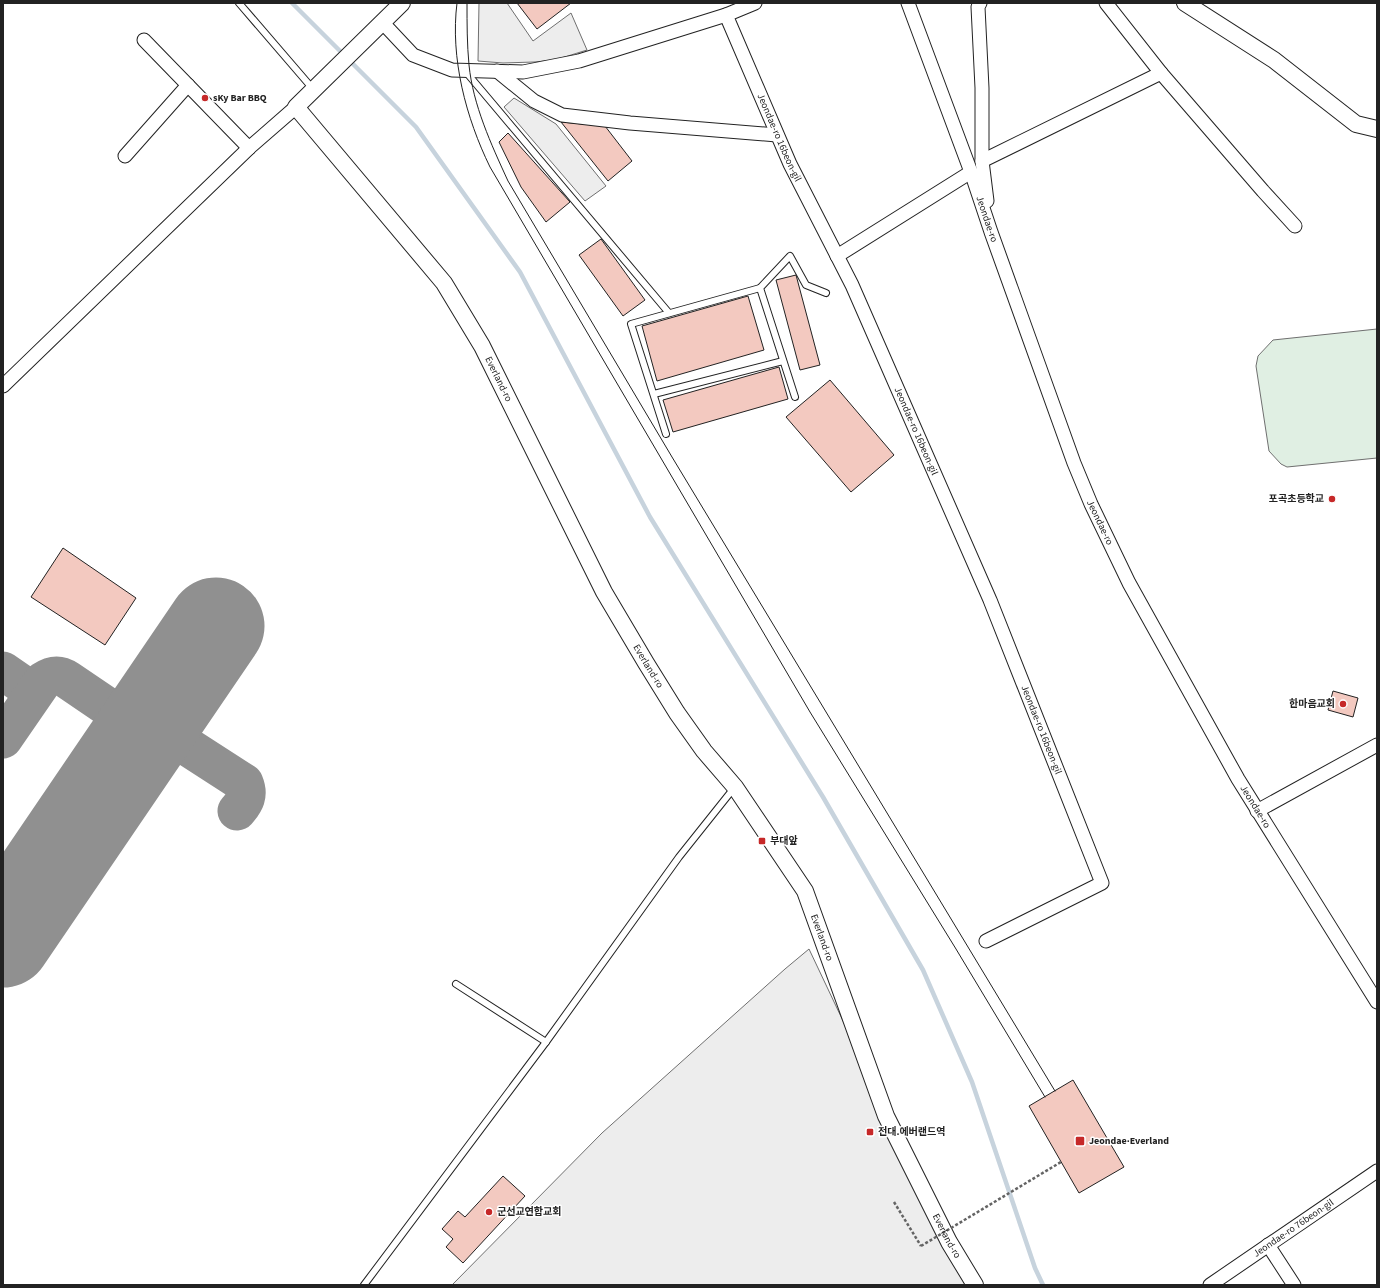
<svg xmlns="http://www.w3.org/2000/svg" width="1380" height="1288" font-family="'Source Sans 3','Noto Sans KR',sans-serif">
<style>
.green{fill:#e0efe3;stroke:#6f6f6f}
.parking{fill:#ededed;stroke:#6f6f6f}
.lines{fill:none;stroke-linecap:round;stroke-linejoin:round}
.stream{stroke:#c7d3dd;stroke-width:4.5}
.taxiway{stroke:#909090;stroke-width:39}
.runway{stroke:#909090;stroke-width:97}
.building{fill:#f3c9c0;stroke:#222}
.service-casing{stroke:#222;stroke-width:8}
.minor-casing{stroke:#222;stroke-width:15}
.tertiary-casing{stroke:#222;stroke-width:18}
.path{stroke:#646464;stroke-width:2.5;stroke-dasharray:3 2;stroke-linecap:butt}
.service{stroke:#fff;stroke-width:6}
.minor{stroke:#fff;stroke-width:13}
.tertiary{stroke:#fff;stroke-width:16}
.tram{stroke:#222;stroke-width:1}
.path-bridge{stroke:#646464;stroke-width:2.5;stroke-dasharray:3 2;stroke-linecap:butt}
.poi-dot{fill:#c62828;stroke:#fff;stroke-width:1.5}
.labels{text-anchor:middle;dominant-baseline:central;stroke-width:3;stroke-linejoin:round;paint-order:stroke}
.poi-label{font-size:10px;font-weight:bold;fill:#222;stroke:#fff;text-anchor:start}
.street-label{font-size:10px;fill:#222;stroke:#fff}
</style>
<rect width="100%" height="100%" fill="#fff"/>
<polygon class="green" points="1377,329 1377,458 1287,467 1281,464 1269,451 1256,366 1258,356 1273,340"/>
<g class="parking">
<polygon points="479,3 507,3 533,41 571,13 587,50 555,60 534,62 503,63 478,61"/>
<polygon points="514,98 556,124 606,186 585,201 504,107"/>
<polygon points="809,949 968,1285 452,1285 602,1133 785,969"/>
</g>
<g class="lines">
<polyline class="stream" points="292,3 416,127 520,272 650,517 823,797 923,970 972,1082 1035,1268 1043,1285"/>
<g class="taxiway">
<polyline points="3,671 32,691"/>
<path d="M 171,736 L 244,783 C 249,795 245,802 237,811"/>
<path d="M 3,739 L 43,681 C 52,675 59,674 68,680 L 124,718"/>
</g>
<polyline class="runway" points="3,939 216,626"/>
</g>
<g class="building">
<polygon points="517,3 571,3 537,29"/>
<polygon points="561,122 605,126 632,161 608,181"/>
<polygon points="508,133 570,202 546,222 521,187 499,142"/>
<polygon points="601,239 645,300 623,316 579,255"/>
<polygon points="796,275 820,365 800,370 776,280"/>
<polygon points="748,296 764,350 657,381 642,326"/>
<polygon points="779,367 788,399 673,432 663,400"/>
<polygon points="830,380 894,455 851,492 786,417"/>
<polygon points="63,548 136,598 105,645 31,597"/>
<polygon points="1333,691 1358,698 1353,717 1328,710"/>
<polygon points="1073,1080 1124,1167 1079,1193 1029,1106"/>
<polygon points="503,1176 525,1196 463,1263 446,1247 453,1239 442,1229 458,1211 465,1217"/>
</g>
<g class="lines">
<defs>
<g id="service">
<polyline points="239,3 313,89"/>
<polyline points="466,72 669,313"/>
<polyline points="654,394 783,361"/>
<polyline points="795,397 760,288 790,256 806,285 826,293"/>
<polyline points="666,434 631,324 760,288"/>
<polyline points="456,984 546,1042"/>
<polyline points="364,1285 546,1042 679,857 734,788"/>
</g>
<g id="minor">
<path id="s1" d="M 755,3 L 726,15 L 790,164 L 852,285 L 990,600 L 1102,883 L 986,941"/>
<path id="s2" d="M 908,3 L 971,172 L 991,232 L 1074,463 L 1091,504 L 1129,583 L 1238,779 L 1377,1002"/>
<polyline points="980,3 978,7 982,88 982,161 987,201"/>
<polyline points="382,22 413,55 452,70 523,72 579,61 726,15"/>
<polyline points="144,40 249,148"/>
<polyline points="497,71 534,101 562,115 630,123 777,135"/>
<polyline points="1161,73 1263,191 1295,226"/>
<polyline points="125,156 188,85"/>
<polyline points="982,161 1161,73 1106,3"/>
<polyline points="837,256 971,172"/>
<polyline points="3,386 249,148 296,107"/>
<polyline points="1257,811 1377,745"/>
<polyline points="1268,1245 1294,1285"/>
<path id="s3" d="M 1210,1285 L 1377,1171"/>
</g>
<g id="tertiary">
<path id="s4" d="M 402,3 L 296,107 L 444,283 L 482,346 L 604,592 L 646,663 L 677,713 L 704,751 L 735,787 L 805,891 L 886,1116 L 949,1242 L 975,1285"/>
<polyline points="1185,3 1274,60 1356,124 1377,129"/>
</g>
</defs>
<use href="#service" class="service-casing"/>
<use href="#minor" class="minor-casing"/>
<use href="#tertiary" class="tertiary-casing"/>
<polyline class="path" points="894,1202 921,1246"/>
<use href="#service" class="service"/>
<use href="#minor" class="minor"/>
<use href="#tertiary" class="tertiary"/>
<g class="tram">
<path d="M 457,3 C 450,58 466,118 490,167 L 810,712 L 956,949 L 1045,1097"/>
<path d="M 467,3 C 467,24 467,44 469,65 C 473,105 491,144 508,181 L 672,457 L 1055,1091"/>
</g>
<polyline class="path-bridge" points="921,1246 1061,1162"/>
</g>
<g class="poi-dot">
<circle cx="205" cy="98" r="4"/>
<circle cx="1332" cy="499" r="4"/>
<circle cx="1343" cy="704" r="4"/>
<rect x="758" y="837" width="8" height="8" rx="2"/>
<rect x="866" y="1128" width="8" height="8" rx="2"/>
<rect x="1075" y="1136" width="10" height="10" rx="2"/>
<circle cx="489" cy="1212" r="4"/>
</g>
<g class="labels">
<g class="poi-label">
<text x="213" y="98">sKy Bar BBQ</text>
<text x="1324" y="499" text-anchor="end">포곡초등학교</text>
<text x="1335" y="704" text-anchor="end">한마음교회</text>
<text x="770" y="841">부대앞</text>
<text x="878" y="1132">전대.에버랜드역</text>
<text x="1089" y="1141">Jeondae·Everland</text>
<text x="497" y="1212">군선교연합교회</text>
</g>
<g class="street-label">
<text stroke="none"><textPath href="#s1" startOffset="165">Jeondae-ro 16beon-gil</textPath></text>
<text stroke="none"><textPath href="#s2" startOffset="230">Jeondae-ro</textPath></text>
<text stroke="none"><textPath href="#s4" startOffset="489">Everland-ro</textPath></text>
<text stroke="none"><textPath href="#s1" startOffset="489">Jeondae-ro 16beon-gil</textPath></text>
<text stroke="none"><textPath href="#s2" startOffset="554">Jeondae-ro</textPath></text>
<text stroke="none"><textPath href="#s4" startOffset="813">Everland-ro</textPath></text>
<text stroke="none"><textPath href="#s1" startOffset="813">Jeondae-ro 16beon-gil</textPath></text>
<text stroke="none"><textPath href="#s2" startOffset="878">Jeondae-ro</textPath></text>
<text stroke="none"><textPath href="#s4" startOffset="1137">Everland-ro</textPath></text>
<text stroke="none"><textPath href="#s3" startOffset="101">Jeondae-ro 76beon-gil</textPath></text>
<text stroke="none"><textPath href="#s4" startOffset="1461">Everland-ro</textPath></text>
</g>
</g>
<rect width="1380" height="1288" fill="none" stroke="#222222" stroke-width="8"/>
</svg>
